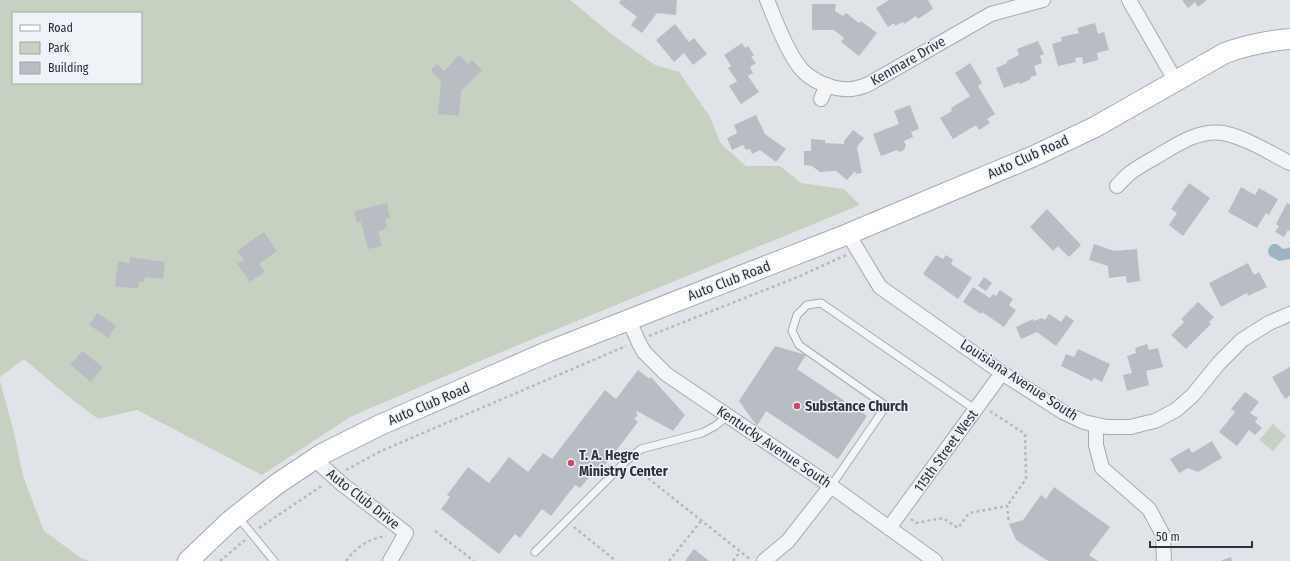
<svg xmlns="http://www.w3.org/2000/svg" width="1290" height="561" font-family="'Fira Sans Condensed',sans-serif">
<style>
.green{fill:#c7d1c2;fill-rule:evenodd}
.water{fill:#9db4c5}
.building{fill:#b8bdc4}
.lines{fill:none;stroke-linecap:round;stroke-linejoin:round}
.lane-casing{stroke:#a6abb2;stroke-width:9}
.street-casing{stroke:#a6abb2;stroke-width:16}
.secondary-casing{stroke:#a6abb2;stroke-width:22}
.path{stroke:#b6babf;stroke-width:2.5;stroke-dasharray:3 3;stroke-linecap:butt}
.lane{stroke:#f2f4f6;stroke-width:7}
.street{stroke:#f2f4f6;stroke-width:14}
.secondary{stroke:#fff;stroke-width:20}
.poi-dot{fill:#c44e69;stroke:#eff2f6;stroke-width:1.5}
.labels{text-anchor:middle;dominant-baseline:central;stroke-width:3;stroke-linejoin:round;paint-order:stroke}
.street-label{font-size:14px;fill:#2a333e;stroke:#eff2f6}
.poi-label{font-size:14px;font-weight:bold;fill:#2a333e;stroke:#eff2f6;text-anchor:start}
</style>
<rect width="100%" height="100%" fill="#e0e4e8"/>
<g class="green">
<path d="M 0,0 L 570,0 L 614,36 L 655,65 L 679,72 L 710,117 L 721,144 L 746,166 L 780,166 L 801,183 L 844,189 L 860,205 L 499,353 L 350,417 L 262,475 L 137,410 L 98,419 L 65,394 L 24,359 L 0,377 ZM 13,13 L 141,13 L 141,83 L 13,83 Z"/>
<polygon points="0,381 14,433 23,476 44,531 81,558 90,561 0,561"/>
<polygon points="1273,424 1286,436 1273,451 1259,440"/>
</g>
<path class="water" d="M 1273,244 L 1277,244 L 1283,249 L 1289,248 L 1290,246 L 1290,259 L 1279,261 L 1270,256 L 1268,253 C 1268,249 1269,246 1273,244 Z"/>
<g class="building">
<polygon points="621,0 677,0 676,15 657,13 642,33 631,25 637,17 619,3"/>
<polygon points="889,0 928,0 933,9 918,19 916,16 904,24 903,22 895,26 894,23 888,27 876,8"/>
<polygon points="1182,0 1207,0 1198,7 1195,2 1188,8"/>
<polygon points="812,4 836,4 835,11 843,16 846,13 859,23 861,21 877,33 859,56 841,42 844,38 834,30 812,30"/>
<polygon points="1095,23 1098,34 1104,32 1109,50 1097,53 1098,60 1083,64 1082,57 1075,58 1076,62 1058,66 1052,44 1062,41 1061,37 1079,33 1077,28"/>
<polygon points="675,24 689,42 694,38 707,54 693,65 684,53 674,62 656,40"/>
<polygon points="1038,41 1044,54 1040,56 1042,63 1034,66 1037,75 1030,77 1031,79 1020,84 1019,82 1004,88 996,68 1007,63 1007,61 1019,55 1017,49"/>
<polygon points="742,43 745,48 748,46 754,55 751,57 756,63 750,67 753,73 748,76 759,92 741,104 729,86 737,81 728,68 731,66 724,55"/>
<polygon points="459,55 468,64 472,60 482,70 461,91 459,116 438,114 441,81 431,70 437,64 444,71"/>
<polygon points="970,63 982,83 978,86 995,114 987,119 990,123 979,130 976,125 953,139 940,118 952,111 951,108 970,96 955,73"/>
<polygon points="910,105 919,129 911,132 913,137 904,141 906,146 904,150 900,152 897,150 881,156 873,134 899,124 894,111"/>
<polygon points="756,115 765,134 786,149 776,162 760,150 752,154 750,149 746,150 743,145 732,150 727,138 737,133 734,125"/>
<polygon points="853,130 864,138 857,147 862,173 856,174 855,171 847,180 836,171 820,172 812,166 804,165 804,151 811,151 811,139 825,140 825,143 844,144 844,141"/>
<polygon points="1189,183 1210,198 1183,236 1169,225 1177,213 1171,209"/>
<polygon points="1241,187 1255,195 1259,188 1278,199 1269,215 1266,213 1257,228 1228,212"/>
<polygon points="387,203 390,218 385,219 387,226 384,230 378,231 382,246 368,249 361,222 357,223 354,211"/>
<polygon points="1287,203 1290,204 1290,231 1288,230 1284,237 1275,232 1279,226 1276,224"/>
<polygon points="1047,209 1081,245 1069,257 1058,246 1053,251 1030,227"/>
<polygon points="264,232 277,251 259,264 265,272 250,282 237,264 244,260 237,251"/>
<polygon points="1094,244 1114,251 1137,249 1140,281 1127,283 1126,276 1109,278 1108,266 1089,260"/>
<polygon points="936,255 943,259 946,255 953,260 951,264 972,278 958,299 923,274"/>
<polygon points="130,257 165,262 163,279 145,277 144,282 139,282 138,289 115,286 118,261 129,263"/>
<polygon points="1248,263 1254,275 1259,272 1267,287 1248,296 1247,293 1221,307 1209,283"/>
<polygon points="984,277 992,283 986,291 978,286"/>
<polygon points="973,287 990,298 993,294 996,296 1000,290 1013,299 1009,305 1016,310 1004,327 982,312 981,314 963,302"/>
<polygon points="1198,302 1214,317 1209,322 1211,324 1186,349 1171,335 1184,322 1181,319"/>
<polygon points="97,313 116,326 108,338 89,325"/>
<polygon points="1049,314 1061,322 1066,315 1074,321 1056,346 1037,332 1021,339 1016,327 1033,319 1034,321 1042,318 1045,320"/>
<polygon points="1147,344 1149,350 1158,348 1163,367 1146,371 1149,385 1127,391 1123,375 1132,373 1127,356 1136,353 1135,348"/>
<polygon points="775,346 806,355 797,369 867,416 838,459 766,411 757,426 739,401"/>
<polygon points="1078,349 1110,364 1102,382 1094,378 1092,381 1061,366 1066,354 1074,357"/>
<polygon points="82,351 103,367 91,382 70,365"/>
<polygon points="1290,367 1290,396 1285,399 1272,377"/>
<polygon points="638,370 650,379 651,377 685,415 673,431 637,411 636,413 638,415 634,419 638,422 599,473 595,470 580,488 575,485 551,516 542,509 520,538 515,534 499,554 441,509 450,497 447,495 468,467 489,483 509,457 528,472 543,453 552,459 605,390 616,399"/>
<polygon points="1245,392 1259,402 1250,413 1258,418 1255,422 1262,428 1255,435 1249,430 1237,446 1219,432 1235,412 1231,409"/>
<polygon points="1212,441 1222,458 1198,472 1188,468 1179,473 1170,459 1189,448 1192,453"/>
<polygon points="1054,487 1110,527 1089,555 1098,561 1048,561 1016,540 1009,524 1023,520 1041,495 1046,499"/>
<polygon points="694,549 709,561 685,561"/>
<polygon points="1231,557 1232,561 1220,561"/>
</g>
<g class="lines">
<defs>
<g id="lane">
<polyline points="831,486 886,406 799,345 792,331 797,315 807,305 821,303 976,410"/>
<polyline points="238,517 274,561"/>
<polyline points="535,552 626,461 641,449 702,433 715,426 728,416"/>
</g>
<g id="street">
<path d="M 767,0 C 776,21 783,43 796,62 C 809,83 841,95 864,86 C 870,84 875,80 881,77 L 991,14 L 1043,0"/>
<polyline points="1129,0 1175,80"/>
<polyline points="821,99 827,85"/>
<path d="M 1117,186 C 1121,182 1125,177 1130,173 C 1138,167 1147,162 1156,157 C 1176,145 1199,129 1223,133 C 1245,137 1270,153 1290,163"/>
<polyline points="848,234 880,287 1002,373 1063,412 1084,422 1107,427 1131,427 1142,424 1155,421 1176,410 1193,395 1219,363 1242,340 1269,323 1290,314"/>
<polyline points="629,320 639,343 644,352 666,374 831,486 935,561"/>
<polyline points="1096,425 1096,445 1102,468 1149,509 1163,535 1164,561"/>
<polyline points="314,459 342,484 406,533 390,561"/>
<polyline points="889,528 1002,373"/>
<polyline points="764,561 788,541 831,486"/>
</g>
<path id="secondary" d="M 188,561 L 230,521 L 277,484 L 322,454 L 380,425 L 547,352 L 848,234 L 1034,156 L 1095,127 L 1225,53 C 1247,45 1267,41 1290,39"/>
</defs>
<use href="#lane" class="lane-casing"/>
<use href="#street" class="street-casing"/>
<use href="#secondary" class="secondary-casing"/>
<g class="path">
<polyline points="649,336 800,276 846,255"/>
<polyline points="990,411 1025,434 1026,479 1007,506"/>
<polyline points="634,467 751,560"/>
<polyline points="346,470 381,451 626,346"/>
<polyline points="911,519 916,523 943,518 958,528 969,513 1007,506 1009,523"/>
<polyline points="574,527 616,561"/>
<polyline points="259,528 323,485"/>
<polyline points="435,531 474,561"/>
<polyline points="220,561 245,540"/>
<path d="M 346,561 C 357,547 367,539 386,536"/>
<polyline points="669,561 701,521"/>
<polyline points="733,561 740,552"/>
</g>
<use href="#lane" class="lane"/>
<use href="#street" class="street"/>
<use href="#secondary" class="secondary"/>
</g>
<g class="poi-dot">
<circle cx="797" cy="406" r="4"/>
<circle cx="571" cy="463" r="4"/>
</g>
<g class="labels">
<g class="street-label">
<text transform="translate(908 61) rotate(-30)">Kenmare Drive</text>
<text transform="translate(1028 157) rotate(-24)">Auto Club Road</text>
<text transform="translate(729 281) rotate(-21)">Auto Club Road</text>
<text transform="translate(1019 380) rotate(33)">Louisiana Avenue South</text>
<text transform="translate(429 404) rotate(-23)">Auto Club Road</text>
<text transform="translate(774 447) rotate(34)">Kentucky Avenue South</text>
<text transform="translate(946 451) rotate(-54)">115th Street West</text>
<text transform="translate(363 499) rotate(38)">Auto Club Drive</text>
</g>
<g class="poi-label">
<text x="805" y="406">Substance Church</text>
<text x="579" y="455">T. A. Hegre<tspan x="579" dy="16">Ministry Center</tspan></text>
</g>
</g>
<rect x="12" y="12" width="130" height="72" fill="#eff2f6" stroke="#a0a6ac"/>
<rect x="20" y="25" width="20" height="6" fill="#ffffff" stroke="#a0a6ac"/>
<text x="48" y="32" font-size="12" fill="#2a333e">Road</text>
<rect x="20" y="42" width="20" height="12" fill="#c7d1c2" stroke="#a0a6ac"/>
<text x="48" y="52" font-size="12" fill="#2a333e">Park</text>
<rect x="20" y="62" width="20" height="12" fill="#b8bdc4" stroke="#a0a6ac"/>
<text x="48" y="72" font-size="12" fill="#2a333e">Building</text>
<path d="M1150 541v6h102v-6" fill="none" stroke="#2a333e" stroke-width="2"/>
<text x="1156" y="541" font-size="12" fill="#2a333e" stroke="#eff2f6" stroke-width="3" paint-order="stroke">50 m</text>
</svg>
